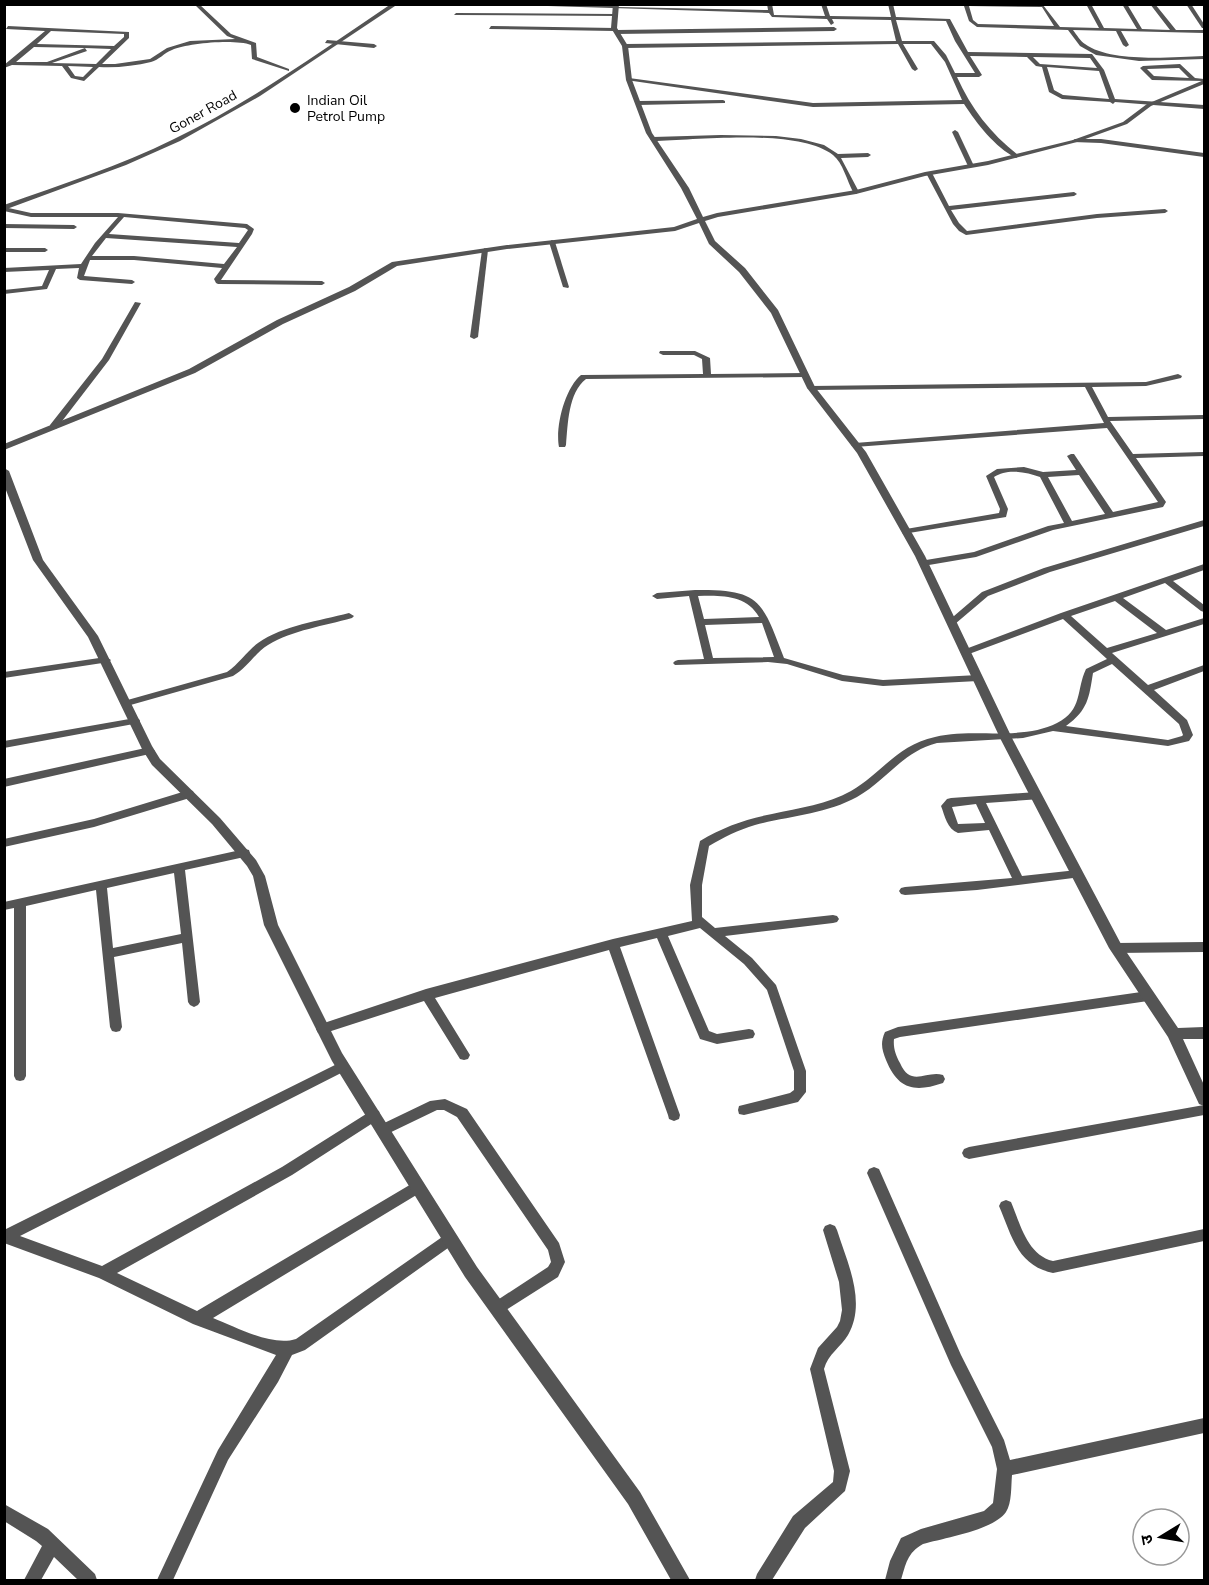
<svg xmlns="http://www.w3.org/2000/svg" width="1209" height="1585" font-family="'Nunito Sans','Noto Sans Devanagari',sans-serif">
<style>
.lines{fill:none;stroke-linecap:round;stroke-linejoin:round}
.minor{fill:#545454;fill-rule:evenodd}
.tertiary{fill:#545454;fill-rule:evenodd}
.poi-dot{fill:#000;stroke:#fff;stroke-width:2}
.labels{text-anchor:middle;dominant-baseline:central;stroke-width:5;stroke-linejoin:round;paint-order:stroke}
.far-poi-label{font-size:14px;fill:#000;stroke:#fff;text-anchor:start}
.far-street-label{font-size:14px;fill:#000;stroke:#fff}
</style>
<rect width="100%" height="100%" fill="#fff"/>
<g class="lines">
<g class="minor">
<path d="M 194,4 L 199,4 L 231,34 L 256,43 L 257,57 L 289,69 L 289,71 L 252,59 L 251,45 C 235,39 188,43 172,50 C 164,53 159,60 151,62 C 135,66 116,68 99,67 L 84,81 L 71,78 L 62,66 L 12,65 L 4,68 L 4,65 L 45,31 L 6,29 L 8,26 L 129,32 L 129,38 L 102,64 L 115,64 L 150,59 L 167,48 L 190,41 L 235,39 L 227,36 ZM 51,31 L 124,34 L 124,37 L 114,46 L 37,44 ZM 34,47 L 85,48 L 47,62 L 16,62 ZM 85,48 L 111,49 L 96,64 L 52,63 L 87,51 ZM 68,66 L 93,67 L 83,77 L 75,76 Z"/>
<path d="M 480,4 L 616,5 L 618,7 L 768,10 L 767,4 L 772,4 L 774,15 L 825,16 L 821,4 L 826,4 L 830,16 L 891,17 L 888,4 L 893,4 L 896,17 L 950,19 L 968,52 L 1092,54 L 1104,70 L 1115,99 L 1204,105 L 1204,109 L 1115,102 L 1113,104 L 1110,102 L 1062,99 L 1049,92 L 1042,67 L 1036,66 L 1027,57 L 970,56 L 982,75 L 979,77 L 957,77 C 971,108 990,133 1018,155 L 1019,156 L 1016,158 C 995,147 977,124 964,104 L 813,107 L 626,80 L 629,78 L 813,103 L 962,100 L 945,62 L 931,44 L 903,44 L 918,69 L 915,71 L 912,69 L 898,44 L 625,48 L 622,46 L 625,44 L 896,41 L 891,20 L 832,19 L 834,23 L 831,25 L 827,19 L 772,17 L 769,13 ZM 896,20 L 946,21 L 955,41 L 975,73 L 955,73 L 946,55 L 934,41 L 902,41 ZM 1033,57 L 1090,58 L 1097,68 L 1040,64 ZM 1047,67 L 1099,71 L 1109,99 L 1063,95 L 1054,90 Z"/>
<path d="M 901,4 L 1043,5 L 1060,27 L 1099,28 L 1086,4 L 1091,4 L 1104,28 L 1137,29 L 1122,4 L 1127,4 L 1142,29 L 1170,30 L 1150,4 L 1155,4 L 1176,30 L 1204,30 L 1204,33 L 1121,31 L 1129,45 L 1126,47 L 1123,45 L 1116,31 L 1073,30 C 1077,35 1080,41 1085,44 C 1111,63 1171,57 1204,56 L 1204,59 L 1139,61 L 1096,55 L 1080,46 L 1068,30 L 977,27 L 969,21 L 964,6 ZM 969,6 L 1042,7 L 1054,26 L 978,24 L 973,20 Z"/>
<polygon points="1186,4 1191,4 1204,24 1204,28 1202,28"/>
<polygon points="456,13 615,14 617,15 615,16 454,15"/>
<polygon points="491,26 615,28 617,30 834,27 837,29 834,31 616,34 614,31 489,29"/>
<polygon points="327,40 374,44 377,46 374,48 325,43"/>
<path d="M 1180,64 L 1195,78 L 1204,79 L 1204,81 L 1152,80 L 1140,68 L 1143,66 ZM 1179,68 L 1189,78 L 1154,76 L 1147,69 Z"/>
<polygon points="723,100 725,101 725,103 638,105 635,103 638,101"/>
<polygon points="955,130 958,132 974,166 973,167 968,166 952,132"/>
<path d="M 721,135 L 776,136 L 801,139 L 824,145 L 838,154 L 868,153 L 871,155 L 868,157 L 841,158 L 859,192 L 856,194 L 853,192 C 847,181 843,163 833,155 C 798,128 697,140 653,141 L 650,139 L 653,137 Z"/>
<polygon points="1075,139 1101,139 1204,153 1204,157 1101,143 1073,142 1072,141"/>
<polygon points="927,172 932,173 949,206 1074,192 1077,194 1074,196 951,210 959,223 967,231 1097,214 1165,209 1168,211 1165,213 1097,218 966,235 959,231 953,224 926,173"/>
<path d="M 4,207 L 31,213 L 118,213 L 247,224 L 254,229 L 252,234 L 221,280 L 322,281 L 325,283 L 322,285 L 218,284 L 216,283 L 214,279 L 222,268 L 134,260 L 90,260 L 84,276 L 132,280 L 135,282 L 132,284 L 80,280 L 77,278 L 79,268 L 56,269 L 47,289 L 4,294 L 4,290 L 42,286 L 49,270 L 4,272 L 4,268 L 81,264 L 95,243 L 118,217 L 31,217 L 4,211 ZM 124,217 L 245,228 L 248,230 L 239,243 L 109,234 ZM 106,238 L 237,247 L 224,264 L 134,256 L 92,256 Z"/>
<polygon points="4,224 74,225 77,227 74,229 4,228"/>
<polygon points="552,240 555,242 569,287 568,288 563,287 549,242"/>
<polygon points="4,248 45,248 48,250 45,252 4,252"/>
<polygon points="485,248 488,250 478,337 474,339 470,337 482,250"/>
<polygon points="135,302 141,303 109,360 56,429 50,429 50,425 102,359"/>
<path d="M 660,351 L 695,351 L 710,358 L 711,374 L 805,373 L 809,375 L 805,377 L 586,379 C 568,393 568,424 566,445 L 565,447 L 559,447 C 555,427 565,388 581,375 L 703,374 L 702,359 L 694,355 L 663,355 L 659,353 Z"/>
<path d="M 1178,374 L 1182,376 L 1181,378 L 1146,386 L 1092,387 L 1108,417 L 1204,415 L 1204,419 L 1110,421 L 1133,454 L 1204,452 L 1204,456 L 1136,458 L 1166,502 L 1163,507 L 1053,530 L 976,557 L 923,566 L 920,565 L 920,561 L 974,552 L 1048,526 L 1064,523 L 1040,477 C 1026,472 1007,468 994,477 L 1008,509 L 1006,517 L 903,534 L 902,532 L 906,529 L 999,513 L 1000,509 L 986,476 L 997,469 L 1024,467 L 1043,472 L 1076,470 L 1067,456 L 1071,454 L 1074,454 L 1113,512 L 1158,502 L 1107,428 L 855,447 L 851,445 L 855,443 L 1104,423 L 1085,387 L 811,390 L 807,388 L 811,386 L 1146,382 ZM 1079,475 L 1105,514 L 1072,521 L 1048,477 Z"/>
<polygon points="1204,520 1204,526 1050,572 988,596 955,624 952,625 947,622 982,592 1044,568"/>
<path d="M 1204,564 L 1204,570 L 1173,581 L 1204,605 L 1204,612 L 1201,611 L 1165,583 L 1123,598 L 1166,630 L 1204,618 L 1204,624 L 1112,653 L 1148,685 L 1204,665 L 1204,671 L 1154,690 L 1187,720 L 1193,735 L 1189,741 L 1168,746 L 1053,731 L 1023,738 L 937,743 C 902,752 887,780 857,797 C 826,814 789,816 755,825 C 738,830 724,837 709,846 L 702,885 L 702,917 L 715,928 L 833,915 L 837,916 L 839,919 L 837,922 L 833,923 L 725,936 L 752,958 L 776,985 L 806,1071 L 806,1092 L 798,1102 L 744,1115 L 739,1114 L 738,1110 L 739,1106 L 790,1093 L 794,1090 L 794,1071 L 767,990 L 744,964 L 700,928 L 668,936 L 709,1031 L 717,1034 L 749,1029 L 753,1030 L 755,1034 L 753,1038 L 717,1044 L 700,1039 L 657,938 L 620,947 L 680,1115 L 679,1119 L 674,1121 L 669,1119 L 668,1115 L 609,950 L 435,998 L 470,1055 L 468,1059 L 464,1060 L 460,1059 L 424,1001 L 322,1034 L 318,1033 L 316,1029 L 318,1025 L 426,989 L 613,939 L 692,921 L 690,885 L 700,841 C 723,827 746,819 772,814 C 799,808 828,804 851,791 C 882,773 897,745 935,737 C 973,728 1022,741 1057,723 C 1083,710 1076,690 1086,669 L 1107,659 L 1063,619 L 969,654 L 963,654 L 961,652 L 963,650 L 1061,613 ZM 1115,601 L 1157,633 L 1107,648 L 1071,616 ZM 1112,664 L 1179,724 L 1183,735 L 1182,736 L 1168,740 L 1066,726 C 1088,710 1089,698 1093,673 Z"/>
<path d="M 695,590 C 761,589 762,601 784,658 L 843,675 L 883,680 L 978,675 L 983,678 L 978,681 L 883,686 L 842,681 L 787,664 L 768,662 L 675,665 L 673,663 L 675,661 L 678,660 L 704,659 L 689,596 L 657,599 L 652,596 L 657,593 ZM 698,596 C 721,595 747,595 759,617 L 704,619 ZM 762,623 L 774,657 L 713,658 L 705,625 Z"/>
<path d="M 349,613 L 354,616 L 352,618 C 324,626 293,630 268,645 C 255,653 247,668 233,676 L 127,706 L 122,703 L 124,701 L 227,672 C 239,664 247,651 258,643 C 284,625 319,621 349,613 Z"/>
<polygon points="106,657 111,660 109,662 4,678 4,672"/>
<polygon points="135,718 139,719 140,721 139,723 4,748 4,741"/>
<polygon points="150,747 155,751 154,753 4,787 4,779"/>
<polygon points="189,790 193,791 194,794 193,797 94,827 4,847 4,839 94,819"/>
<path d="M 1036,792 L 1041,796 L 1040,799 L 986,803 L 1022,876 L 1077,870 L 1081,871 L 1083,874 L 1081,877 L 977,890 L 905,895 L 901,894 L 899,891 L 901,888 L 905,887 L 1012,878 L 989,830 L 958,833 C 947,829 945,816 941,806 L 947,799 L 951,798 ZM 976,804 L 985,823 L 958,824 L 952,807 Z"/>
<path d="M 245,849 L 249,850 L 250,853 L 249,856 L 185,870 L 200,1002 L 198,1005 L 194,1007 L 190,1005 L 188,1002 L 182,943 L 114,957 L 122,1027 L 120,1031 L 116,1032 L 112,1031 L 110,1027 L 96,890 L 26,906 L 26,1076 L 24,1080 L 20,1081 L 16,1080 L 14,1076 L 14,908 L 4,910 L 4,902 ZM 174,873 L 181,934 L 113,948 L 107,888 Z"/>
<polygon points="1204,942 1204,952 1116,953 1112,951 1110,948 1112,945 1116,943"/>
<path d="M 1148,991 L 1152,993 L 1154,996 L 1152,999 L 1148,1001 L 900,1037 L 894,1039 C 893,1048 896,1056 900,1063 C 911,1088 926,1070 943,1075 L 945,1079 L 943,1083 C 914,1093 898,1089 886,1060 C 882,1050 880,1043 885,1032 L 898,1027 Z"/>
<path d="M 343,1061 L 347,1062 L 349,1066 L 347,1070 L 20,1236 L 102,1266 L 282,1167 L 374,1109 L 379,1111 L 380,1115 L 379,1119 L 292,1175 L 117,1273 L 197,1311 L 413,1183 L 418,1181 L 423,1183 L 425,1187 L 423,1191 L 213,1318 C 236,1327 272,1347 296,1339 L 445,1235 L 450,1233 L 455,1235 L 457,1239 L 455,1243 L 305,1350 L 292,1355 L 278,1382 L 228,1460 L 173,1580 L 157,1580 L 218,1450 L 276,1355 L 193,1324 L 99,1278 L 4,1243 L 4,1230 Z"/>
<polygon points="445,1099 467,1109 559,1243 565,1262 558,1277 498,1315 493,1313 491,1308 493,1303 548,1267 551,1262 548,1250 457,1117 444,1110 437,1110 383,1136 378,1134 377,1130 378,1126 430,1101"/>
<polygon points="1204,1105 1204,1115 969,1159 964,1157 962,1153 964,1149 969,1147"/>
<path d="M 874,1167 L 879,1169 L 961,1355 L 1004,1440 L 1010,1460 L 1204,1418 L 1204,1433 L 1012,1475 C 1011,1486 1012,1503 1006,1512 C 994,1530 944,1538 923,1544 C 907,1553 906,1564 901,1580 L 885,1580 L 890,1561 L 901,1538 L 921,1529 L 984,1511 L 993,1503 L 997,1469 L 992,1447 L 951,1365 L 867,1173 L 869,1169 Z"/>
<path d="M 1006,1200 L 1011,1202 C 1020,1223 1027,1255 1053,1261 L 1204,1229 L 1204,1241 L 1053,1273 C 1017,1265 1012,1236 999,1206 L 1001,1202 Z"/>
<path d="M 830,1224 L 835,1226 L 837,1230 C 847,1262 867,1302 848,1335 C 841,1347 828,1354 824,1369 L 850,1471 L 845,1491 L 805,1528 L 772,1580 L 755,1580 L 757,1574 L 793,1516 L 833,1482 L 834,1471 L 810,1369 L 818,1348 L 837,1327 L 840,1321 L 842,1310 L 839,1282 L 823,1230 L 825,1226 Z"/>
<polygon points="4,1504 48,1529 95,1574 97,1580 78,1580 54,1557 41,1580 24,1580 42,1546 36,1541 4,1521"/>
</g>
<g class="tertiary">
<path d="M 391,4 L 398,4 L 260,96 L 180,141 L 126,165 L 4,210 L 4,205 C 62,184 120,166 174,139 C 251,102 321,51 391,4 Z"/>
<polygon points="613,4 619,4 617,28 628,46 632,80 652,133 689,188 703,217 717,213 856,190 925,172 988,161 1073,140 1123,122 1147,104 1204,80 1204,84 1151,106 1127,124 1077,142 988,165 925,176 856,194 718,217 705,221 715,241 745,268 778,310 815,387 866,452 925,556 1013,740 1121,944 1178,1028 1204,1027 1204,1039 1183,1039 1204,1085 1204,1106 1199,1104 1168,1037 1109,948 1001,740 915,556 857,453 807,388 771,313 739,272 709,244 699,223 675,231 507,249 397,266 355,291 283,324 195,373 4,450 4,444 189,369 277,320 349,287 392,262 507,245 674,227 697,219 681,188 646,133 626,80 622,46 611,28"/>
<polygon points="4,468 9,471 43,560 98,636 152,746 160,759 220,818 256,860 265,876 278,925 342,1053 477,1267 640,1492 690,1580 671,1580 628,1504 465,1277 332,1061 264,925 253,876 247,866 212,824 152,765 142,749 88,637 33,560 4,485"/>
</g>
</g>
<circle class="poi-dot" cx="295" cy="108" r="6"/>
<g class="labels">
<g class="far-poi-label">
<text x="307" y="100">Indian Oil<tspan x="307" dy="16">Petrol Pump</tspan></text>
</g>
<g class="far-street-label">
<text transform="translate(203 112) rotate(-29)">Goner Road</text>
</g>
</g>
<rect width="1209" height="1585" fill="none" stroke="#000000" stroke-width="12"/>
<g transform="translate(1161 1537) rotate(259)"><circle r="28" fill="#ffffff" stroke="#999999" stroke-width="1.5"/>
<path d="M0-4.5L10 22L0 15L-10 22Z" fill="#000000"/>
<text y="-9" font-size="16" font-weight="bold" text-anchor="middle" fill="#000000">उ</text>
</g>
</svg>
